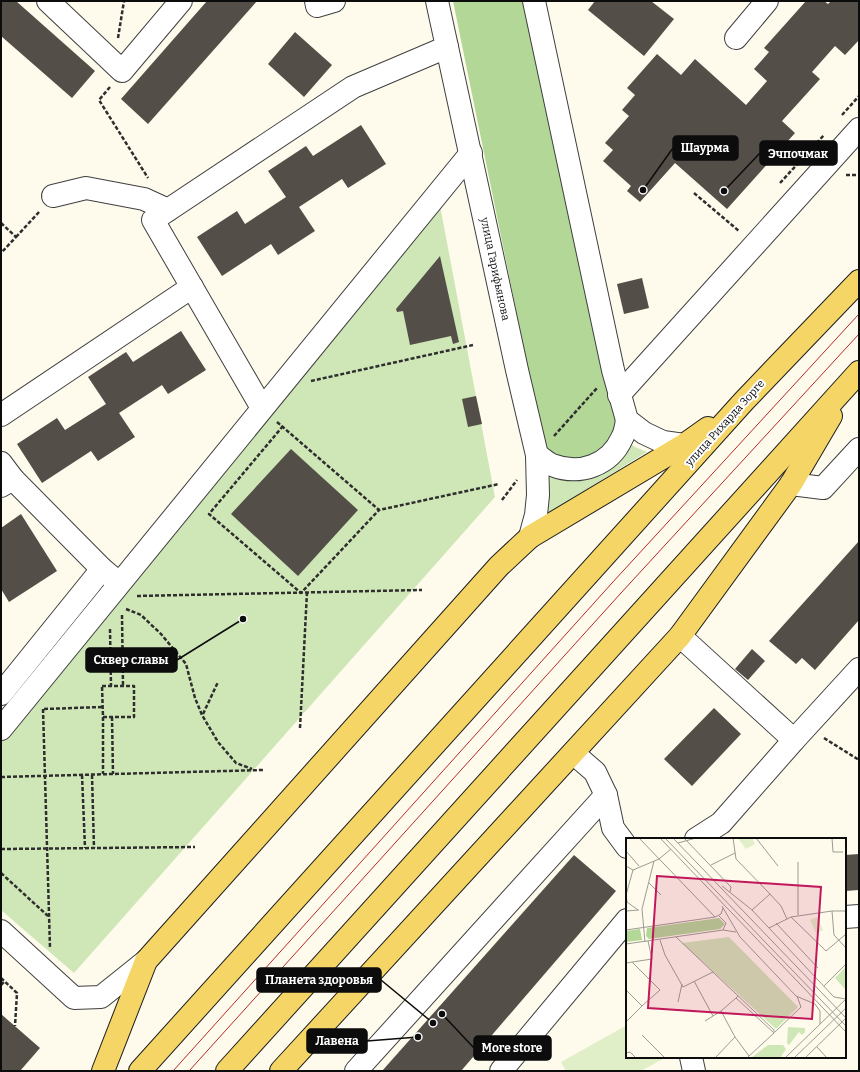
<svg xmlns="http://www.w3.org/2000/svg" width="860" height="1072" font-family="Bitter,serif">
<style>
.green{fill:#cfe7b7}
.forest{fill:#b2d797}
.pitch{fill:#e1efc8}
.building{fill:#544e49}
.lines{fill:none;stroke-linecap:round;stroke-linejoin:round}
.minor-casing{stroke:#3f3f3f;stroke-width:24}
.major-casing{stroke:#1d1d1d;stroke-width:24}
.path{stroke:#2e2e2e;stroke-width:2.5;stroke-dasharray:4 2;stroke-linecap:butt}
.minor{stroke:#fff;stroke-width:22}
.major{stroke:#f4d566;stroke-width:22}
.tram{stroke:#b8292c;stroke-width:1}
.labels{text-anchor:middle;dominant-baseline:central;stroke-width:4;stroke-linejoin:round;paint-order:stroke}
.street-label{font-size:11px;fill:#0c0c0c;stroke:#fff}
.inset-road{fill:none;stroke:#9d9b92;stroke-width:1}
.view{fill:#c2185b;fill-opacity:0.15;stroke:#c2185b;stroke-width:2}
.inset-edge{fill:none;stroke:#0c0c0c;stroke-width:2}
.leader{fill:none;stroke:#0c0c0c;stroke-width:1.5}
.callout-dot{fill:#0c0c0c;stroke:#fff;stroke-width:1.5}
.callout{fill:#0c0c0c;stroke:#0c0c0c;stroke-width:1.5}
.callout-label{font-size:12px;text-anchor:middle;font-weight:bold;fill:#fff}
</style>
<rect width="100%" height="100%" fill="#fefbec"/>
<g class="green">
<polygon points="438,195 495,497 74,973 1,910 1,740"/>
<path d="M 628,442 L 635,447 L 647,452 L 545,515 L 544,476 C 564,481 583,485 602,473 C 609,469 622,450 628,442 Z"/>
</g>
<polygon class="forest" points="453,1 524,1 615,421 614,433 601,453 580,462 557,457 548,449 542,437"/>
<polygon class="pitch" points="627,1025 627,1057 662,1057 663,1059 641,1071 566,1071 561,1062"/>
<g class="building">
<polygon points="1,1 16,1 95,71 72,98 1,36"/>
<polygon points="207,1 257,1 148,124 121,99"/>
<polygon points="595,1 651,1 674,19 644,56 588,10"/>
<polygon points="806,1 824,1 828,4 831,1 859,1 859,40 845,55 835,46 812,72 820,79 782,121 795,133 727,209 675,163 640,202 627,191 631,186 603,161 613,150 605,143 629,116 622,110 635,95 627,88 657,54 681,75 695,59 746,105 767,81 754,69 769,52 764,48"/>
<polygon points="295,32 332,65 304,97 268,64"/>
<polygon points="361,125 386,164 348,188 342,179 299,207 315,231 278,255 271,244 222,276 197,237 237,211 245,224 286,197 268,171 306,146 313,156"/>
<polygon points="440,256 459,342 453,344 451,336 410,345 403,311 397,312 396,309"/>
<polygon points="642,278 649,308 624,314 617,284"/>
<polygon points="181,331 206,370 168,394 162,385 119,413 135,437 98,461 91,451 42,483 17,444 57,418 65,430 106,404 88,377 126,352 133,362"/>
<polygon points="476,396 482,424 468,427 462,399"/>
<polygon points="291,449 358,510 298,576 231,514"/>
<polygon points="21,514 57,571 9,602 1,589 1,528"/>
<polygon points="859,541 859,620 815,670 802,658 796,664 769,641"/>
<polygon points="752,649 765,661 748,680 735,669"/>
<polygon points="714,708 741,734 692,786 664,759"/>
<polygon points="859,854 859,890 845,891 845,855"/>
<polygon points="574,855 616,891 461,1071 382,1071"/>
<polygon points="1,1014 40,1048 20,1071 1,1071"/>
</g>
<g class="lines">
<defs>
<g id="minor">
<polyline points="48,1 122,71 181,1"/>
<polyline points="316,1 317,6 334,1"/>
<polyline points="437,1 517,370 537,455 538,495 536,515 530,537"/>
<polyline points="534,1 613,370 627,420 644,433 663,442 684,445"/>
<polyline points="736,38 767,1"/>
<polyline points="53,196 86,188 144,199 168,210"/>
<polyline points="619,395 859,129"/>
<polyline points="262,408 153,220 353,87 447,47"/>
<polyline points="1,415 192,287"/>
<path d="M 537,455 C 542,458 547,463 552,465 C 580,476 610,465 622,438 C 625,433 626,426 627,420"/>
<polyline points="1,463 13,479 1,486"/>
<polyline points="13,479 102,569"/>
<polyline points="791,484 823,488 859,449"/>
<polyline points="680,636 794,740 859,669"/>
<polyline points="1,694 102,569 119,583"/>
<polyline points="1,729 471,153"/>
<polyline points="573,753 595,772 606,795 613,828 627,847"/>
<polyline points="696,839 721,823 794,740"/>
<polyline points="845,917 859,916"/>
<polyline points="1,931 74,998 101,997 146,961"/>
<polyline points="691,1057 694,1071"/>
<polyline points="356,1071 606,795"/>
<polyline points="501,1071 627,920"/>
</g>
<g id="major">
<polyline points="103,1071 146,961 499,566 530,537 684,445 708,428"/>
<polyline points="140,1071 744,401 859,281"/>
<polyline points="227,1071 859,372"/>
<polyline points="281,1071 680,636 791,484 831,416"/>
</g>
</defs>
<use href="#minor" class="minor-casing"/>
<use href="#major" class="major-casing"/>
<g class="path">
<polyline points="118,38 124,1"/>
<polyline points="110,87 99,100 148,178"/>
<polyline points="842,115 859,96"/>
<polyline points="846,175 859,175"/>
<polyline points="780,183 824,135"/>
<polyline points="694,193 739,231"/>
<polyline points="1,223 16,237 1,253"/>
<polyline points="16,237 40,211"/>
<polyline points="311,381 473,345"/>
<polyline points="277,422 379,510 499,484"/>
<polyline points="283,426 209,514 301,593 379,510"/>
<polyline points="554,436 597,388"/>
<polyline points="502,500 517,480"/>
<polyline points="137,596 422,590"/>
<polyline points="126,609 141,615 161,634 186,664 195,698 202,715 218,742 236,763 252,769"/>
<polyline points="122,615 123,686"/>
<polyline points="110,629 111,686"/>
<polygon points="102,686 134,686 134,717 103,717"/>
<polyline points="43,709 50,948"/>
<polyline points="44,709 102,707"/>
<polyline points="203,714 218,682"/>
<polyline points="103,717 103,774"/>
<polyline points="112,717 113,774"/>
<polyline points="300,728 307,592"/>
<polyline points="824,738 859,760"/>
<polyline points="82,775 85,848"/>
<polyline points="92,775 94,848"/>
<polyline points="1,777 263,770"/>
<polyline points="1,849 195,847"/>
<polyline points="1,873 48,916"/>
<polyline points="1,978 17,993 15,1026"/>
<polyline points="1,985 4,982"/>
</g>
<use href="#minor" class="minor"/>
<use href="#major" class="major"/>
<g class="tram">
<polyline points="173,1071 612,583 859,314"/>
<polyline points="189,1071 621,593 859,334"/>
</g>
</g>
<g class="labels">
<g class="street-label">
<text transform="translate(495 269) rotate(78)">улица Гарифьянова</text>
<text transform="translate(725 423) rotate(-48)">улица Рихарда Зорге</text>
</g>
</g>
<g transform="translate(626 838)">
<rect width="220" height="220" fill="#fefbec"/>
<path d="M 103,99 L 172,169 L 150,191 L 56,105 ZM 220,129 L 220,152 L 209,140 ZM 162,189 L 179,190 L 179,194 L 176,197 L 173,194 L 163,207 L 161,205 ZM 142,207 L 157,207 L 160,211 L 154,220 L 125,220 Z" fill="#cfe7b7"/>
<path d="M 93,80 L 99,86 L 94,91 L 23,101 L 20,98 L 21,90 ZM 14,91 L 16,102 L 0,104 L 0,93 Z" fill="#b2d797"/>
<path d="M 112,0 L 126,0 L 129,6 L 120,11 ZM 191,79 L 197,92 L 190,95 L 184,82 Z" fill="#e1efc8"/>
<path class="inset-road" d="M 13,0 L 89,79M 34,0 L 220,194M 39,0 L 220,188M 47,0 L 220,180M 58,0 L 105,49 L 104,54M 107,0 L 110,21 L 144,56 L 126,72M 130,0 L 152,28M 206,0 L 207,14 L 217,14M 52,5 L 70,0M 0,13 L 13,28M 172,24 L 172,77M 85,27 L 109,15M 0,28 L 7,32 L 33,21 L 45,11M 7,32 L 0,57 L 1,64 L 12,72M 23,45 L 35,57M 96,48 L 126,72 L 208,159 L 220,161M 144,56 L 155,68 L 161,81M 96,68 L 114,99 L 170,158 L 189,166 L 194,173 L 194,186M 0,73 L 13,72M 220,73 L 206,73 L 208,97 L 220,110M 93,78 L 100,85 L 97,92M 165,79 L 200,113 L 220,96M 150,85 L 192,130M 143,90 L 165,79 L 206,73M 0,92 L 89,79 L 95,76 L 97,70M 50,99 L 148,192 L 148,195M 34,102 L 39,117 L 57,149 L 87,134M 19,104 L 16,71 L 28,23M 0,106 L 97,92 L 110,94M 0,125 L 26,121 L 22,103M 68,143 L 87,178M 198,148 L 220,126M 0,152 L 16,168 L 34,152 L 6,124M 112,158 L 110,160 L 148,195M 52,164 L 56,146M 95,173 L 110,160M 79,183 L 95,173 L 109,199M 0,184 L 16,168M 149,194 L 175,169 L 171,158M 16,197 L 39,220M 191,209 L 201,220M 0,215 L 4,214 L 10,220M 122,219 L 148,195M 89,220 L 109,199 L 123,218M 159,220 L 220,161M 168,220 L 220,170M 179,220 L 220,180"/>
<path class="view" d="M 31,38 L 195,49 L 186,181 L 22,170 Z"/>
<rect width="220" height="220" class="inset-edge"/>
</g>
<path class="leader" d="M643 190L673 148M724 191L760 153M243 619L177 660M433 1023L381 980M418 1037L367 1041M442 1014L474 1048"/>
<g class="callout-dot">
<circle cx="643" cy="190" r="4"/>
<circle cx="724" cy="191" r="4"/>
<circle cx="243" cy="619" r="4"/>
<circle cx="433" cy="1023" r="4"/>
<circle cx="418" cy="1037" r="4"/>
<circle cx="442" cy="1014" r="4"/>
</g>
<g class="callout">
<rect x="673" y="136" width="65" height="24" rx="4"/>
<rect x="760" y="141" width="77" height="24" rx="4"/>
<rect x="86" y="648" width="91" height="24" rx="4"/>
<rect x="257" y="968" width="124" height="24" rx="4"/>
<rect x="307" y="1029" width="60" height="24" rx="4"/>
<rect x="474" y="1036" width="77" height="24" rx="4"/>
</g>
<g class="callout-label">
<text x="705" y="152">Шаурма</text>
<text x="798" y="158">Эчпочмак</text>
<text x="131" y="664">Сквер славы</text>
<text x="319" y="984">Планета здоровья</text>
<text x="337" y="1045">Лавена</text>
<text x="512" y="1052">More store</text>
</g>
<rect width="860" height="1072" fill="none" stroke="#0c0c0c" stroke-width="4"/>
</svg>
